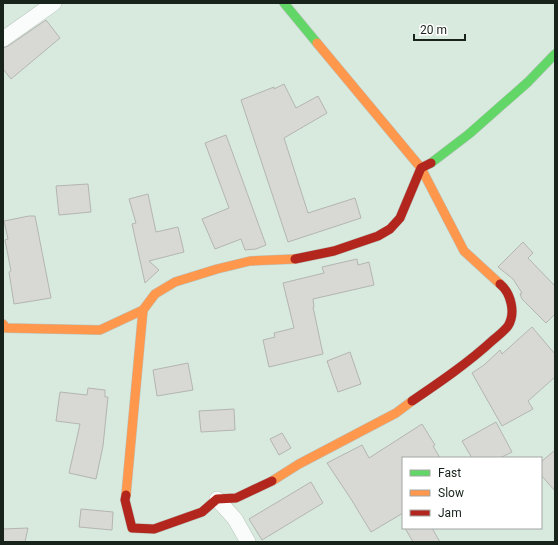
<svg xmlns="http://www.w3.org/2000/svg" width="558" height="545" font-family="Roboto,sans-serif">
<style>
.building{fill:#d8d9d5;stroke:#b4b5b1}
.lines{fill:none;stroke-linecap:round;stroke-linejoin:round}
.street-casing{stroke:#b9c5bd;stroke-width:16}
.fast-casing{stroke:#b9c5bd;stroke-width:10}
.slow-casing{stroke:#b9c5bd;stroke-width:10}
.jam-casing{stroke:#b9c5bd;stroke-width:10}
.street{stroke:#f9fcfa;stroke-width:15}
.fast{stroke:#63d668;stroke-width:9}
.slow{stroke:#ff974d;stroke-width:9}
.jam{stroke:#b3261e;stroke-width:9}
</style>
<rect width="100%" height="100%" fill="#d8e9de"/>
<g class="building">
<polygon points="46,20 60,38 11,79 3,69 3,48 8,46"/>
<polygon points="284,84 296,108 318,96 327,113 284,138 308,213 355,198 361,218 288,242 241,100 274,87 274,89"/>
<polygon points="226,135 266,245 256,249 245,250 241,239 215,249 202,219 229,208 205,143"/>
<polygon points="88,184 91,212 59,215 56,186"/>
<polygon points="148,194 156,232 178,227 184,252 149,261 159,270 145,283 132,224 136,223 129,199"/>
<polygon points="29,216 35,216 51,298 14,304 9,272 11,271 5,240 8,239 4,221"/>
<polygon points="523,242 533,253 528,258 555,286 555,314 546,323 522,299 520,294 522,293 513,279 498,267"/>
<polygon points="357,259 358,265 369,262 374,285 313,299 314,307 313,307 323,354 269,367 263,340 275,337 274,333 294,328 283,283 324,273 322,267"/>
<polygon points="532,327 555,354 555,377 528,401 533,409 502,426 472,373 484,365 500,350 502,354"/>
<polygon points="350,352 361,384 338,392 327,361"/>
<polygon points="188,363 193,390 157,396 153,370"/>
<polygon points="88,388 105,390 105,397 108,397 103,446 96,479 69,473 80,424 56,421 60,392 87,395"/>
<polygon points="234,409 235,430 201,432 199,411"/>
<polygon points="496,422 512,452 500,458 472,458 462,441"/>
<polygon points="422,424 435,445 433,446 440,458 403,458 403,513 371,532 351,499 327,463 362,445 369,458"/>
<polygon points="282,433 291,448 279,455 270,439"/>
<polygon points="555,450 555,491 541,475 541,462"/>
<polygon points="311,482 323,503 262,540 249,519"/>
<polygon points="81,509 113,512 112,530 79,527"/>
<polygon points="28,528 25,542 3,542 3,529"/>
<polygon points="405,528 432,528 440,542 413,542"/>
</g>
<g class="lines">
<defs>
<g id="street">
<polyline points="3,39 54,3"/>
<polyline points="217,499 235,519 248,542"/>
</g>
<g id="fast">
<polyline points="284,3 317,43"/>
<polyline points="431,163 469,134 528,82 555,54"/>
</g>
<g id="slow">
<polyline points="317,43 421,168 464,251 500,284"/>
<polyline points="3,324 6,328 100,330 143,310 155,294 175,282 217,269 250,261 295,259"/>
<polyline points="272,481 299,464 396,413 412,401"/>
<polyline points="126,495 143,310"/>
</g>
<g id="jam">
<polyline points="295,259 334,251 378,236 390,229 400,218 421,168 431,163"/>
<path d="M 412,401 C 440,382 468,363 493,340 C 498,336 504,331 508,326 C 516,313 511,293 500,284"/>
<polyline points="126,495 125,500 132,528 154,529 202,512 217,499 236,498 272,481"/>
</g>
</defs>
<use href="#street" class="street-casing"/>
<use href="#fast" class="fast-casing"/>
<use href="#slow" class="slow-casing"/>
<use href="#jam" class="jam-casing"/>
<use href="#street" class="street"/>
<use href="#fast" class="fast"/>
<use href="#slow" class="slow"/>
<use href="#jam" class="jam"/>
</g>
<rect width="558" height="545" fill="none" stroke="#18231c" stroke-width="8"/>
<rect x="402" y="457" width="140" height="72" fill="#ffffff" stroke="#a3a7a4"/>
<rect x="410" y="470" width="20" height="6" fill="#63d668" stroke="#a3a7a4"/>
<text x="438" y="477" font-size="12" fill="#18231c">Fast</text>
<rect x="410" y="490" width="20" height="6" fill="#ff974d" stroke="#a3a7a4"/>
<text x="438" y="497" font-size="12" fill="#18231c">Slow</text>
<rect x="410" y="510" width="20" height="6" fill="#b3261e" stroke="#a3a7a4"/>
<text x="438" y="517" font-size="12" fill="#18231c">Jam</text>
<path d="M414 34v6h51v-6" fill="none" stroke="#18231c" stroke-width="2"/>
<text x="420" y="34" font-size="12" fill="#18231c" stroke="#ffffff" stroke-width="3" paint-order="stroke">20 m</text>
</svg>
